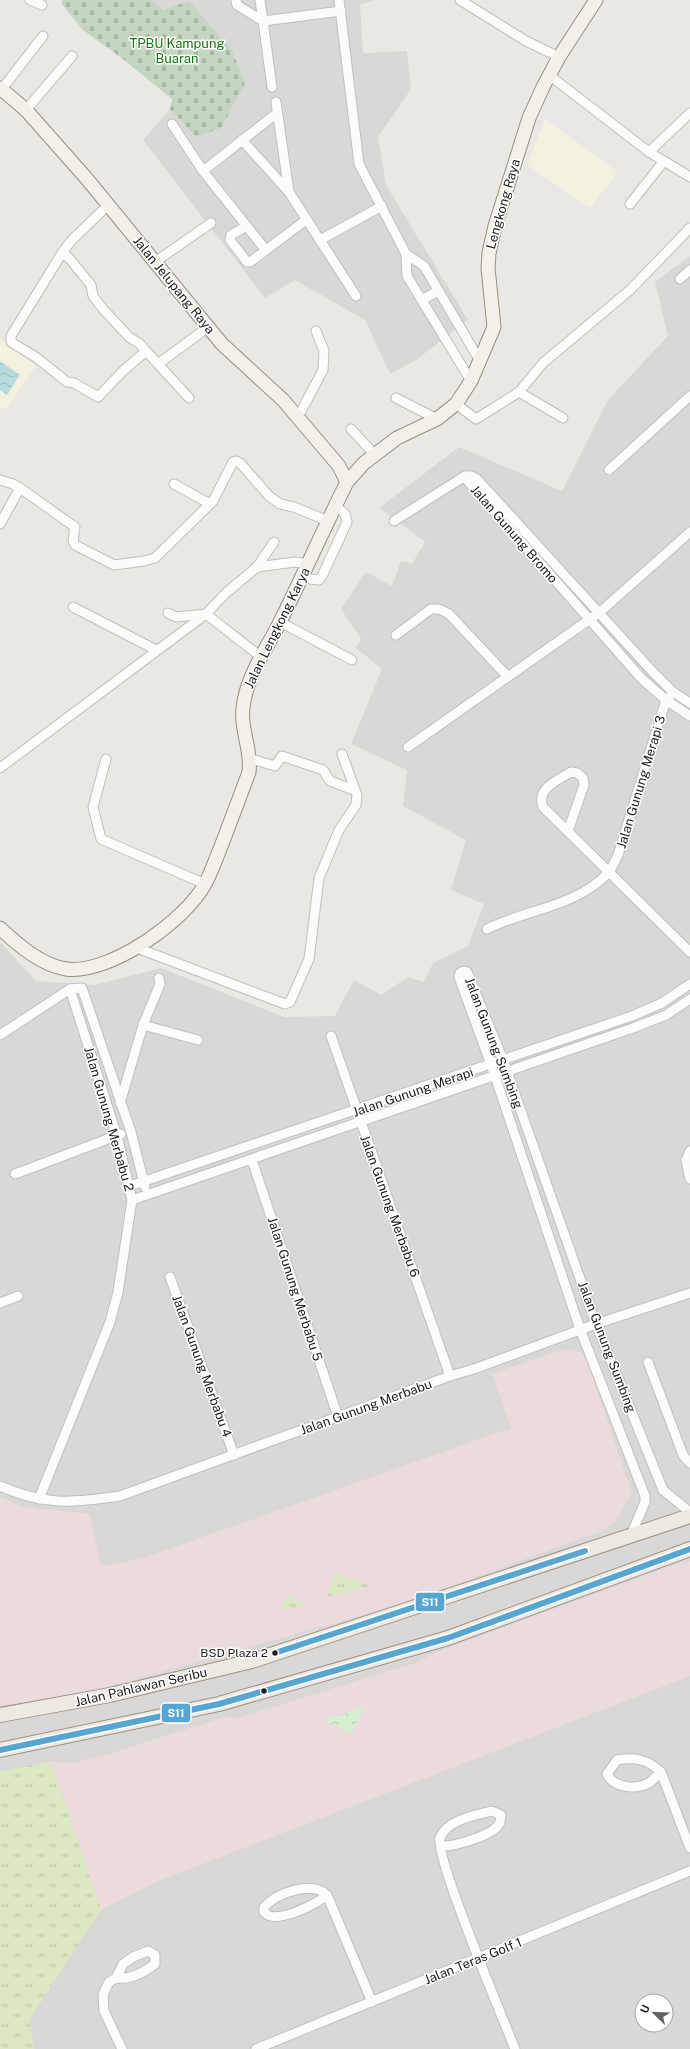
<svg xmlns="http://www.w3.org/2000/svg" width="690" height="2049" font-family="'Public Sans',sans-serif">
<style>
.residential{fill:#d9d8d6;fill-rule:evenodd}
.commercial{fill:#ecdbdc}
.education{fill:#f4f1e0}
.grass{fill:url(#grass-tufts)}
.cemetery{fill:url(#cemetery-stones)}
.park{fill:url(#park-crowns)}
.water{fill:url(#water-waves)}
.lines{fill:none;stroke-linecap:round;stroke-linejoin:round}
.street-casing{stroke:#c0bfbd;stroke-width:11}
.secondary-casing{stroke:#93927e;stroke-width:15}
.primary-casing{stroke:#9f9283;stroke-width:16}
.street{stroke:#fcfcfb;stroke-width:9}
.secondary{stroke:#f2f0e9;stroke-width:13}
.primary{stroke:#efe9e4;stroke-width:14}
.bus-1-casing{stroke:#fff;stroke-width:9}
.bus-1{stroke:#57a6d2;stroke-width:6}
.bus-dot{fill:#1c1c1c;stroke:#fff;stroke-width:1.5}
.labels{text-anchor:middle;dominant-baseline:central;stroke-width:3;stroke-linejoin:round;paint-order:stroke}
.bus-label{font-size:12px;fill:#1c1c1c;stroke:#fff;text-anchor:end}
.park-label{font-size:13px;fill:#157410;stroke:#fff}
.street-label{font-size:13px;fill:#1c1c1c;stroke:#fff}
.line-badge{stroke:#fff;stroke-width:1.5}
.badge-label{font-size:11px;text-anchor:middle;font-weight:bold;fill:#fff}
</style>
<defs>
<pattern id="grass-tufts" width="24" height="20" patternUnits="userSpaceOnUse"><rect width="24" height="20" fill="#dce7c4"/><path d="M3 7l-1-3M5 7V3M7 7l1-3M15 17l-1-3M17 17v-4M19 17l1-3" fill="none" stroke="#bcc6a8"/></pattern>
<pattern id="cemetery-stones" width="16" height="16" patternUnits="userSpaceOnUse"><rect width="16" height="16" fill="#c4d5c1"/><path d="M2 7V4a2 2 0 0 1 4 0v3zM10 15v-3a2 2 0 0 1 4 0v3z" fill="#a8b6a5"/></pattern>
<pattern id="park-crowns" width="20" height="18" patternUnits="userSpaceOnUse"><rect width="20" height="18" fill="#d5f0d1"/><path d="M2 6a3 3 0 1 1 6 0M12 15a3 3 0 1 1 6 0" fill="none" stroke="#b6cdb3"/></pattern>
<pattern id="water-waves" width="16" height="10" patternUnits="userSpaceOnUse"><rect width="16" height="10" fill="#b9dbdd"/><path d="M0 5q4-4 8 0t8 0" fill="none" stroke="#9ebbbd"/></pattern>
</defs>
<rect width="100%" height="100%" fill="#eae8e5"/>
<g class="residential">
<polygon points="152,0 373,0 360,5 363,53 407,51 411,89 378,137 386,185 468,320 416,360 390,374 365,320 295,280 265,298 143,140 170,109 196,137 164,10"/>
<path d="M 690,256 L 690,2049 L 0,2049 L 0,942 L 36,981 L 95,985 L 161,968 L 284,1017 L 335,1016 L 354,980 L 381,995 L 408,977 L 424,982 L 433,963 L 468,946 L 484,904 L 451,890 L 466,840 L 403,806 L 407,770 L 351,744 L 382,669 L 356,648 L 361,639 L 341,609 L 366,572 L 392,586 L 401,561 L 412,564 L 425,542 L 379,508 L 459,447 L 562,491 L 608,400 L 668,336 L 655,282 ZM 642,2001 L 666,2001 L 666,2025 L 642,2025 Z"/>
</g>
<g class="commercial">
<polygon points="566,1349 584,1353 632,1493 618,1518 604,1530 405,1603 115,1685 0,1709 0,1497 23,1507 90,1514 101,1566 141,1559 511,1428 492,1374"/>
<polygon points="690,1561 690,1676 161,1880 101,1910 53,1768 47,1762 72,1763 109,1754 225,1717 238,1718 415,1663 435,1653 671,1566"/>
</g>
<g class="education">
<polygon points="545,119 618,172 590,208 527,165"/>
<polygon points="0,338 36,366 6,410 0,406"/>
</g>
<g class="grass">
<polygon points="336,1573 370,1586 326,1598"/>
<polygon points="287,1595 308,1605 281,1611"/>
<polygon points="47,1762 53,1768 101,1910 30,2019 34,2049 0,2049 0,1772"/>
</g>
<polygon class="cemetery" points="63,0 152,0 164,10 189,1 231,49 245,83 221,128 196,137 170,109 172,99 123,59 83,30 61,3"/>
<polygon class="park" points="364,1708 352,1733 323,1720"/>
<polygon class="water" points="0,361 20,375 7,395 0,390"/>
<g class="lines">
<defs>
<g id="street">
<polyline points="30,0 42,5"/>
<polyline points="236,0 237,5 263,21 272,87"/>
<polyline points="260,0 263,21 341,11"/>
<polyline points="339,0 359,164 406,254 407,276 471,381"/>
<polyline points="460,0 526,41 559,57"/>
<polyline points="549,75 649,152 690,177"/>
<polyline points="2,89 43,36"/>
<polyline points="276,102 289,192 356,296"/>
<polyline points="26,110 72,56"/>
<polyline points="172,124 203,171 265,249"/>
<polyline points="242,140 289,192"/>
<polyline points="649,152 690,113"/>
<polyline points="203,171 277,113"/>
<polyline points="630,204 664,161"/>
<polyline points="108,205 71,241 62,253 11,336 11,342 37,358 67,382 74,383 98,397 123,371 146,351 158,364 207,328"/>
<polyline points="247,226 231,235 230,240 247,262 250,262 306,220"/>
<polyline points="320,240 382,206"/>
<polyline points="62,253 69,258 91,285 93,296 103,309 129,337 140,344 146,351"/>
<polyline points="406,254 424,266 480,361"/>
<polyline points="155,262 211,223"/>
<polyline points="680,279 690,270"/>
<polyline points="422,300 438,291"/>
<polyline points="158,364 189,398"/>
<polyline points="519,392 563,418"/>
<polyline points="396,398 437,419"/>
<polyline points="456,404 476,419 519,392 543,363 630,290 690,228"/>
<polyline points="298,417 323,370 324,351 316,331"/>
<polyline points="351,429 375,455"/>
<polyline points="609,470 690,396"/>
<polyline points="465,476 466,479 642,679 666,700 690,716"/>
<polyline points="0,480 13,484 20,488"/>
<polyline points="174,484 210,504 213,501 233,462 236,461 240,463 269,496 280,504 294,507 328,521"/>
<polyline points="394,521 465,476 471,476 477,479 651,670 673,692 690,703"/>
<polyline points="0,524 20,488 75,527 73,541 75,545 114,565 144,561 155,558 210,504"/>
<polyline points="257,567 295,562 308,564"/>
<polyline points="301,578 319,580 323,574 347,522 345,514 336,506"/>
<polyline points="73,607 156,650"/>
<polyline points="168,613 176,617 206,614 261,657"/>
<polyline points="280,622 352,660"/>
<polyline points="396,635 431,609 439,609 449,614 508,677"/>
<polyline points="408,747 600,612 690,532"/>
<polyline points="106,759 93,807 101,839 205,884"/>
<polyline points="251,759 275,766 282,756 323,770 330,781 354,790"/>
<polyline points="0,768 206,614 226,593 257,567 274,542"/>
<path d="M 568,831 L 584,785 L 583,778 L 577,773 L 571,772 C 557,781 536,788 543,807 L 690,952"/>
<path d="M 487,929 C 527,909 576,907 608,873 C 612,869 615,861 618,855 L 666,700 L 669,697"/>
<polyline points="137,948 285,1004 290,1002 309,959 319,878 339,830 356,805 357,795 342,754"/>
<polyline points="143,1025 198,1040"/>
<polyline points="0,1035 70,989 82,988 131,1132 145,1187"/>
<polyline points="331,1036 450,1376"/>
<polyline points="120,1103 143,1025 160,984 159,978"/>
<polyline points="690,1151 686,1160 690,1179"/>
<polyline points="252,1160 338,1417"/>
<polyline points="15,1174 121,1134"/>
<polyline points="130,1186 632,1016 662,1003 690,984"/>
<polyline points="132,1200 633,1028 666,1015 690,999"/>
<polyline points="170,1277 234,1455"/>
<polyline points="0,1303 18,1296"/>
<polyline points="648,1362 683,1455 690,1463"/>
<path d="M 0,1486 C 46,1506 71,1503 120,1496 L 450,1376 L 474,1369 L 596,1324 L 690,1293"/>
<polyline points="39,1499 110,1322 118,1292 132,1200 117,1136 70,989"/>
<polyline points="631,1535 645,1502 645,1496 580,1329 495,1076 459,977 460,973 464,971 467,972 503,1060 596,1324 663,1490 690,1512"/>
<path d="M 661,1772 C 657,1775 653,1780 649,1783 C 635,1790 614,1788 607,1774 L 617,1760 C 635,1757 647,1759 661,1772 L 690,1848"/>
<path d="M 441,1846 C 454,1847 488,1836 497,1827 C 501,1823 501,1819 501,1815 L 492,1811 C 476,1815 446,1820 440,1838 C 434,1855 504,2021 515,2049"/>
<path d="M 327,1895 C 317,1904 274,1926 264,1912 L 264,1907 C 277,1893 312,1880 327,1895 L 372,2002"/>
<path d="M 116,1978 C 131,1980 144,1972 155,1964 L 155,1955 L 148,1951 L 133,1957 L 123,1964 L 116,1978 L 109,1982 L 103,1995 L 104,2011 L 122,2049"/>
<polyline points="256,2049 690,1871"/>
</g>
<g id="secondary">
<polyline points="0,88 26,110 87,179 222,344 283,400 339,466 347,482"/>
<path d="M 0,928 C 18,945 41,965 66,969 C 109,975 185,921 205,884 C 210,875 214,864 218,854 C 229,826 239,799 249,772 C 252,749 240,730 243,708 C 246,677 266,650 280,622 C 303,576 324,528 347,482 L 364,463 L 397,438 L 437,419 L 456,404 L 471,381 L 494,327 L 488,268 L 489,253 L 495,226 L 529,118 L 543,87 L 559,57 L 596,0"/>
</g>
<g id="primary">
<polyline points="0,1715 110,1695 252,1661 690,1516"/>
<polyline points="0,1750 219,1704 448,1638 690,1549"/>
</g>
</defs>
<use href="#street" class="street-casing"/>
<use href="#secondary" class="secondary-casing"/>
<use href="#primary" class="primary-casing"/>
<use href="#street" class="street"/>
<use href="#secondary" class="secondary"/>
<use href="#primary" class="primary"/>
<defs>
<g id="bus-1">
<polyline points="275,1653 585,1551"/>
<polyline points="0,1750 219,1704 448,1638 690,1549"/>
</g>
</defs>
<use href="#bus-1" class="bus-1-casing"/>
<use href="#bus-1" class="bus-1"/>
</g>
<g class="bus-dot">
<circle cx="275" cy="1653" r="3.5"/>
<circle cx="264" cy="1691" r="3.5"/>
</g>
<g class="labels">
<g class="bus-label">
<text x="268" y="1653">BSD Plaza 2</text>
</g>
<g class="park-label">
<text x="177" y="43">TPBU Kampung<tspan x="177" dy="15">Buaran</tspan></text>
</g>
<g class="street-label">
<text transform="translate(503 204) rotate(-74)">Lengkong Raya</text>
<text transform="translate(174 285) rotate(51)">Jalan Jelupang Raya</text>
<text transform="translate(514 534) rotate(49)">Jalan Gunung Bromo</text>
<text transform="translate(277 628) rotate(-64)">Jalan Lengkong Karya</text>
<text transform="translate(641 782) rotate(-73)">Jalan Gunung Merapi 3</text>
<text transform="translate(494 1043) rotate(69)">Jalan Gunung Sumbing</text>
<text transform="translate(413 1092) rotate(-19)">Jalan Gunung Merapi</text>
<text transform="translate(109 1119) rotate(74)">Jalan Gunung Merbabu 2</text>
<text transform="translate(390 1206) rotate(70)">Jalan Gunung Merbabu 6</text>
<text transform="translate(295 1289) rotate(72)">Jalan Gunung Merbabu 5</text>
<text transform="translate(607 1347) rotate(69)">Jalan Gunung Sumbing</text>
<text transform="translate(202 1366) rotate(70)">Jalan Gunung Merbabu 4</text>
<text transform="translate(366 1407) rotate(-20)">Jalan Gunung Merbabu</text>
<text transform="translate(141 1687) rotate(-13)">Jalan Pahlawan Seribu</text>
<text transform="translate(473 1961) rotate(-22)">Jalan Teras Golf 1</text>
</g>
</g>
<g class="line-badge">
<rect x="415" y="1592" width="30" height="20" rx="4" fill="#57a6d2"/>
<rect x="161" y="1703" width="30" height="20" rx="4" fill="#57a6d2"/>
</g>
<g class="badge-label">
<text x="430" y="1606">S11</text>
<text x="176" y="1717">S11</text>
</g>
<g transform="translate(654 2013) rotate(293)"><circle r="19" fill="#ffffff" stroke="#a4a4a4"/>
<path d="M0-3L7 15L0 10L-7 15Z" fill="#646362"/>
<text y="-6" font-size="11" font-weight="bold" text-anchor="middle" fill="#1c1c1c">U</text>
</g>
</svg>
